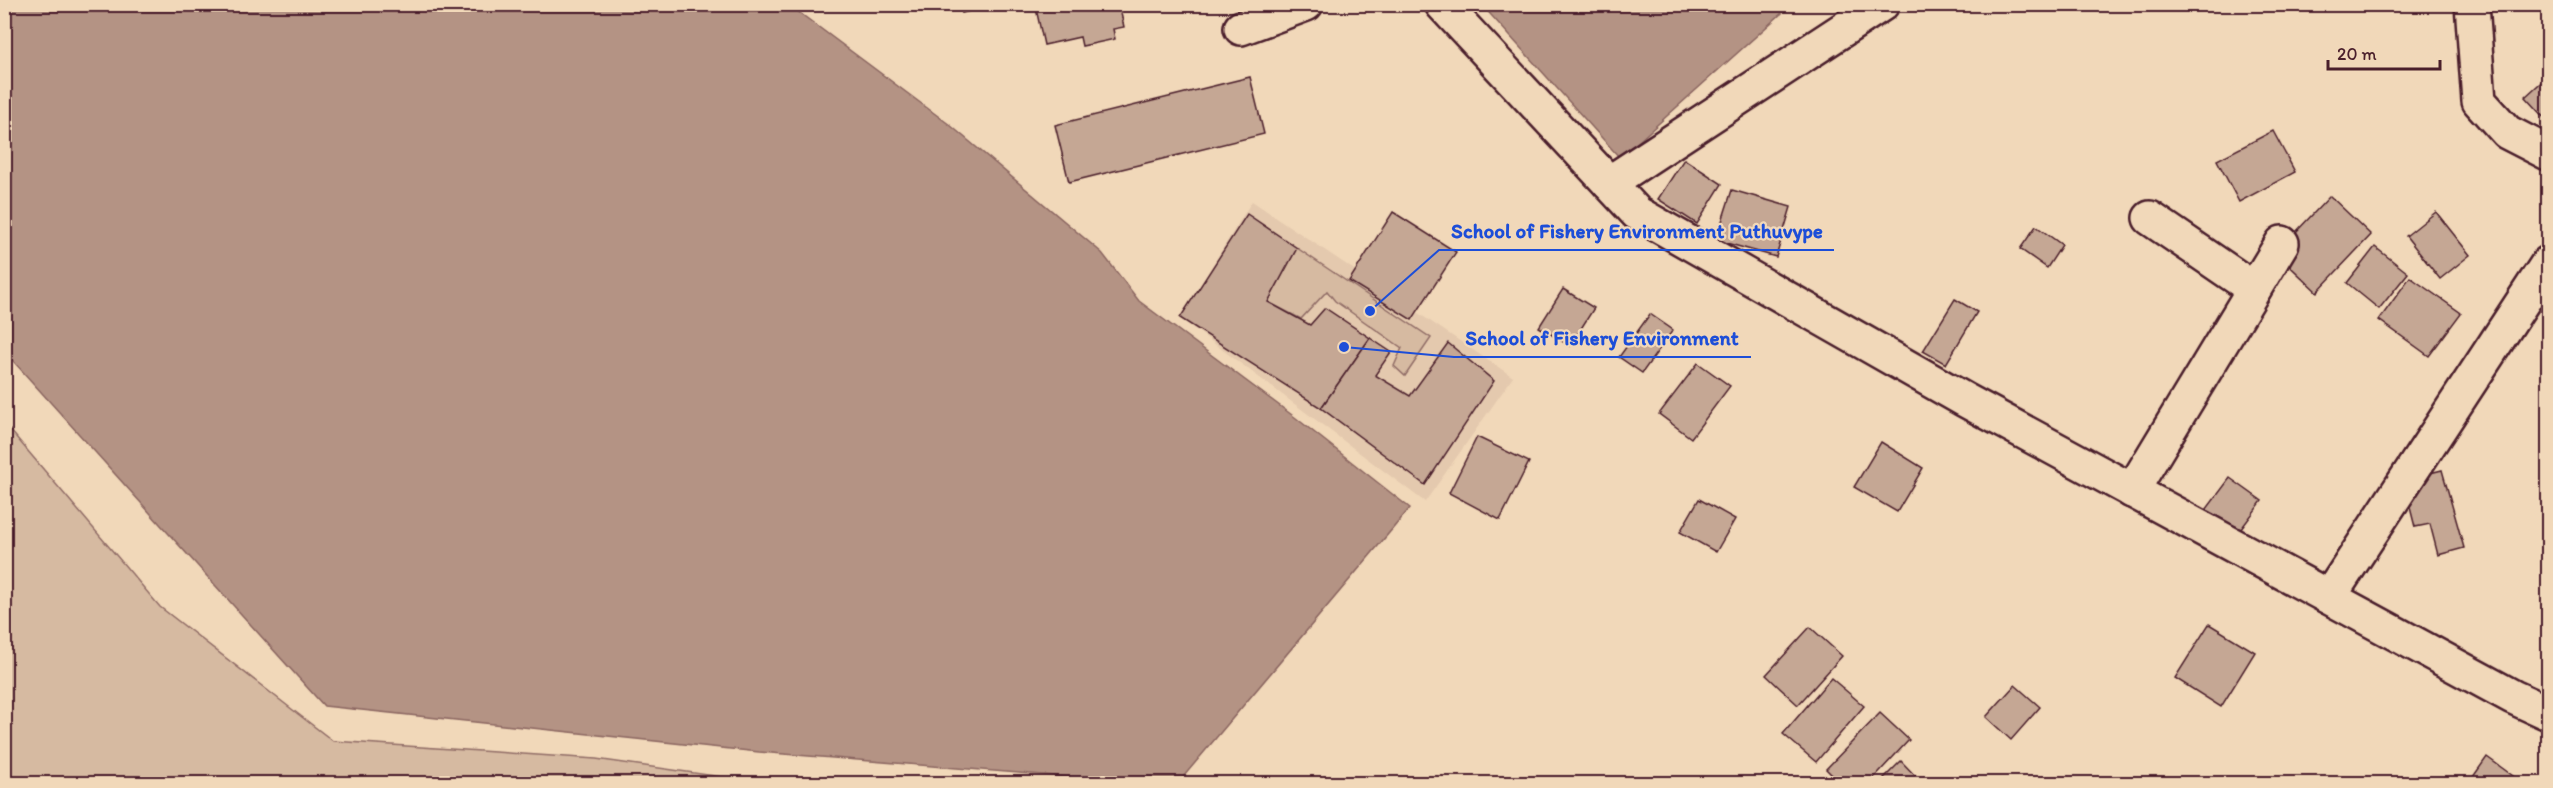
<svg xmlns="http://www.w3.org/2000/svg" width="2553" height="788" font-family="Itim,sans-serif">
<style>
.built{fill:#e4c9ae}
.green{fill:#d6baa1;stroke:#906c66;stroke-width:1.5}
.water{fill:#b49384;stroke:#8a6560;stroke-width:1.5}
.building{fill:#c5a794;stroke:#4a1f2b;stroke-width:1.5}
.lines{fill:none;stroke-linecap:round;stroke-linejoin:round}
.street-casing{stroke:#4a1f2b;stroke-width:38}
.street{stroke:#f1d8b9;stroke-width:33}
.leader{fill:none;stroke:#1d4ed8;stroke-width:2}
.callout-dot{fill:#1d4ed8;stroke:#f1d8b9;stroke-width:2}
.callout-label{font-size:21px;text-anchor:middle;font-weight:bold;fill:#1d4ed8;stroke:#f1d8b9;stroke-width:4.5;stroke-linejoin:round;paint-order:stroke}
</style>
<rect width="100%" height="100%" fill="#f1d8b9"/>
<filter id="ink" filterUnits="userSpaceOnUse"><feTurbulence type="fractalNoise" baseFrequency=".0167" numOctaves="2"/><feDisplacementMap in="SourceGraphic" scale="12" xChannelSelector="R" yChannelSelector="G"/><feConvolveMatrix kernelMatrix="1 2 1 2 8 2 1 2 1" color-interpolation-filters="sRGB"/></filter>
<g filter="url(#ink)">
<polygon class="built" points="1252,201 1513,377 1425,502 1180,318"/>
<g class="green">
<polygon points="1297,248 1431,338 1405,376 1394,366 1402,348 1335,301 1327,291 1301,319 1268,302"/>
<polygon points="5,424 160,607 333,741 596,759 764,783 5,783"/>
</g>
<g class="water">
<polygon points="4,5 789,5 950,125 1102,253 1139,301 1296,418 1410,508 1178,783 1143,783 759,752 324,706 5,352"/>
<polygon points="1482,5 1791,5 1620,158"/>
</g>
<g class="building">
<polygon points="960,4 998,4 962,13"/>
<polygon points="1035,4 1119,4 1124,27 1113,29 1115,39 1082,46 1080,37 1044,45"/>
<polygon points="2548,76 2548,122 2525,97"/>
<polygon points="1250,77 1264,134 1069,182 1055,125"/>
<polygon points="2273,131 2295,172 2239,202 2217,160"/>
<polygon points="1684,159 1722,184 1697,224 1658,199"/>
<polygon points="1732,190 1791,207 1776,257 1716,240"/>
<polygon points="2330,196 2371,235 2317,292 2276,253"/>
<polygon points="1393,212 1456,252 1412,320 1349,281"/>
<polygon points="2436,212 2470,255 2440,279 2406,236"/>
<polygon points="1247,214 1297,248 1268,302 1310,325 1325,308 1370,338 1321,408 1180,318"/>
<polygon points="2036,226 2062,245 2047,268 2020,249"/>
<polygon points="2375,247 2408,273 2379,309 2347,283"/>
<polygon points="2410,277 2461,313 2429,356 2379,320"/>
<polygon points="1563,289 1594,308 1570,346 1539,327"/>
<polygon points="1955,299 1977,312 1946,364 1923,351"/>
<polygon points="1650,314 1673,330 1642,373 1619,357"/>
<polygon points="1370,338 1391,352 1375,375 1410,396 1448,343 1494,381 1425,485 1321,408"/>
<polygon points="1698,363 1730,386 1691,438 1659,414"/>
<polygon points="1477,437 1529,462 1500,520 1449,493"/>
<polygon points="1881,442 1923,468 1897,512 1854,487"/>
<polygon points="2442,470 2464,548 2438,555 2430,524 2415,527 2403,480"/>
<polygon points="2230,478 2262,501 2238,533 2206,510"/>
<polygon points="1699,499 1735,519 1716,552 1680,532"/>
<polygon points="2209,624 2255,652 2221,707 2175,678"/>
<polygon points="1810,627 1842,656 1798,705 1766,675"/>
<polygon points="1831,678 1864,706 1816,762 1783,734"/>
<polygon points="2015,685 2040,707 2011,740 1986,717"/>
<polygon points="1880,713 1909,740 1868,784 1841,784 1826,769"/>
<polygon points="2487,757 2524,784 2468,784"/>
<polygon points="1901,761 1923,784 1878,784"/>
</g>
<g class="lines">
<defs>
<g id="street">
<polyline points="1442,4 1637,213 1965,400 2513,697 2548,713"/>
<polyline points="2472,4 2479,101 2507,132 2548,153"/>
<polyline points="1241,28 1306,4"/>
<polyline points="1609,183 1882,4"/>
<polyline points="2150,218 2254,289"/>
<polyline points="2132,491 2282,243"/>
<polyline points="2329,597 2548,263"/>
</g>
</defs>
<use href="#street" class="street-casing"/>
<use href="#street" class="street"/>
</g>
</g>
<path class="leader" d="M1370 311L1439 250H1834M1344 347L1454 357H1751"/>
<g class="callout-dot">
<circle cx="1370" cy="311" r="6"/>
<circle cx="1344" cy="347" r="6"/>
</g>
<g class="callout-label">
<text x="1637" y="238">School of Fishery Environment Puthuvype</text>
<text x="1602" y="345">School of Fishery Environment</text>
</g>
<rect width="2553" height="788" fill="none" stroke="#f1d8b9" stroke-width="24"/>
<rect x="12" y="12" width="2529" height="764" fill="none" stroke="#4a1f2b" stroke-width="2" filter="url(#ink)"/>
<path d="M2328 60v9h112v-9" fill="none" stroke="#4a1f2b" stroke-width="3"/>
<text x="2337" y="60" font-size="18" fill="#4a1f2b" stroke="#f1d8b9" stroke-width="4.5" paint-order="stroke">20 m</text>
</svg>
